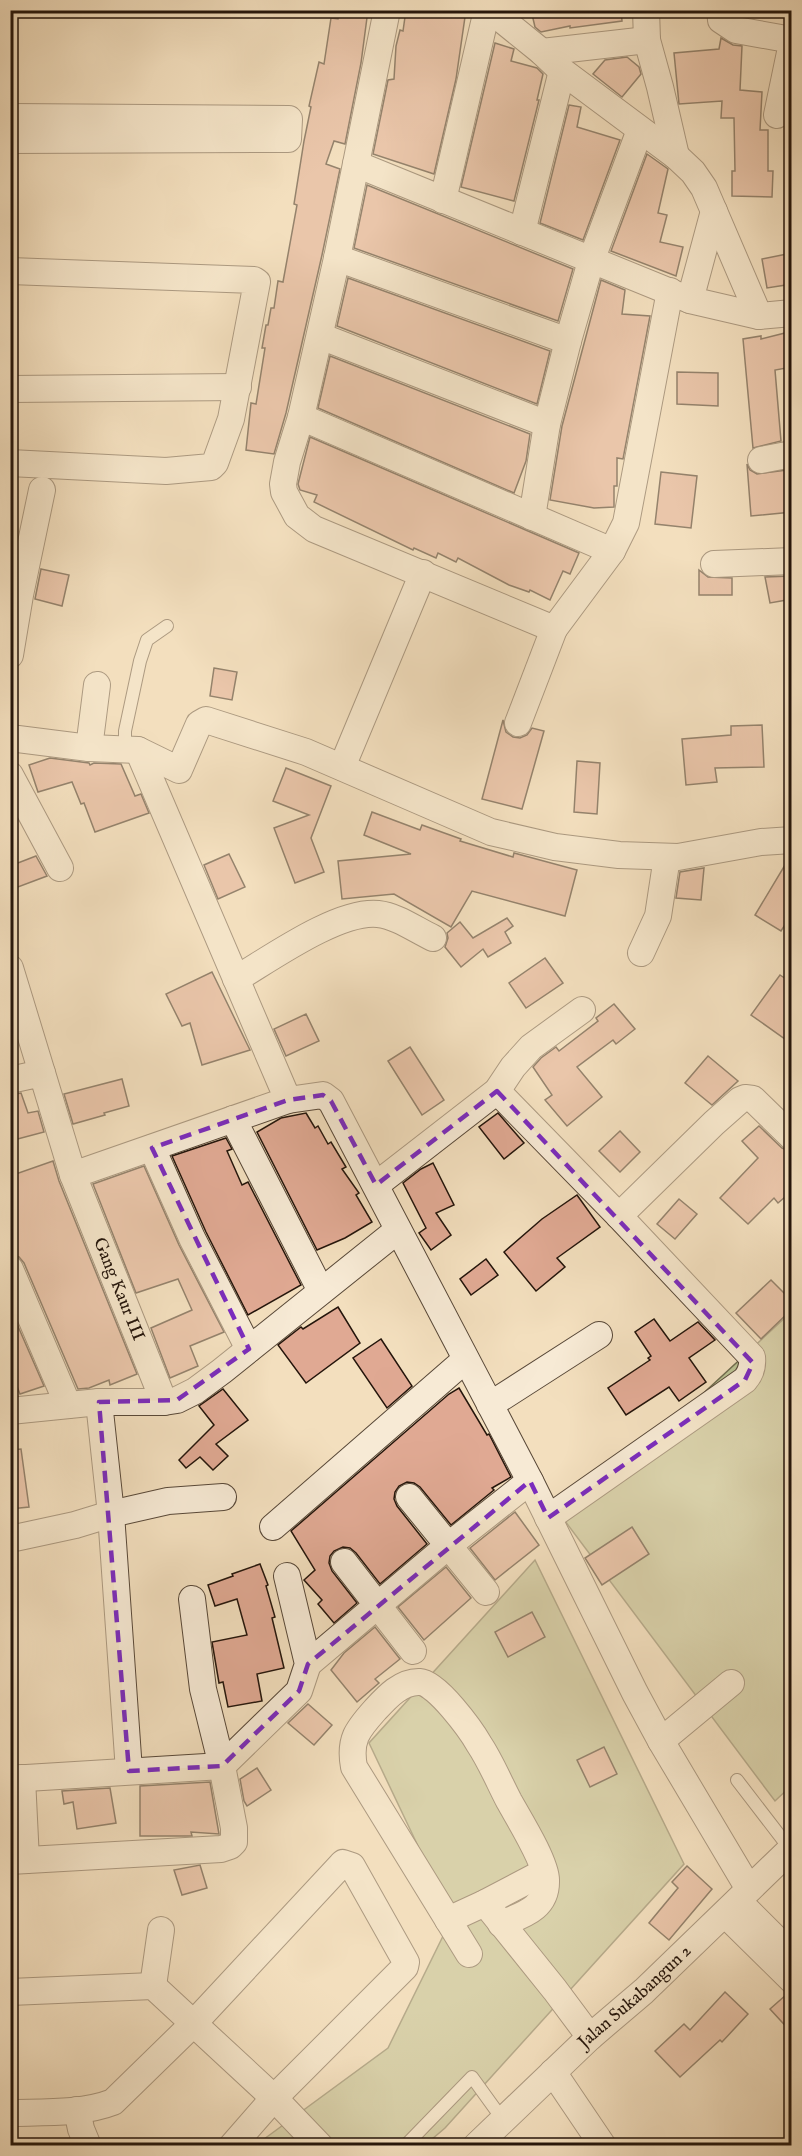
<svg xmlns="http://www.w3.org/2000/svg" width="802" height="2156" font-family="'IM FELL English',serif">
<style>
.green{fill:#bac292;stroke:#6f6c4e;stroke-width:1.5}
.building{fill:#e0a993;stroke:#24150b;stroke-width:1.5}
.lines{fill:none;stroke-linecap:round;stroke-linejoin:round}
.service-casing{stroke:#584838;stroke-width:14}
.minor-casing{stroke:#584838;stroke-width:28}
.service{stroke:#f7ead5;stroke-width:12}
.minor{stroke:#f7ead5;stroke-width:26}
.marked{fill:none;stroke:#7b2cbf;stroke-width:4.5;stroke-dasharray:12 8;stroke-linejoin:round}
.labels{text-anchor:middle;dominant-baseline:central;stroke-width:6;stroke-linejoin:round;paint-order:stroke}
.street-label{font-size:18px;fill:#24150b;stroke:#f7ead5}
</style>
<rect width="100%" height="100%" fill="#f3dfbe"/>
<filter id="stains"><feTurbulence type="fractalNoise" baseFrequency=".00333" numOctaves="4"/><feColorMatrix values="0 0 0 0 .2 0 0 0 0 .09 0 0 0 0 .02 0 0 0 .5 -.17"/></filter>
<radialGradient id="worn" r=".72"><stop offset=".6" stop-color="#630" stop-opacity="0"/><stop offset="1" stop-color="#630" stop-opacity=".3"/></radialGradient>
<g class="green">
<polygon points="788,1315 792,1319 792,1785 775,1801 565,1521"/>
<polygon points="535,1560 684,1864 445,2128 425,2145 264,2146 260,2142 388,2048 446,1930 418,1846 369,1743"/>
</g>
<g class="building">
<polygon points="339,10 368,10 361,63 345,144 334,141 326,164 340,169 322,255 286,413 274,454 246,450 251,403 256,404 265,348 262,348 266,325 268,325 271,308 274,308 278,281 283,282 297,205 294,204 304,141 311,107 309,106 319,62 324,64 331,18 338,19"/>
<polygon points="406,10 466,10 456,79 434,174 373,154 388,80 394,79 396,46 400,30 403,31"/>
<polygon points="531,10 621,10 622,21 570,28 570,26 541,32 535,27"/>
<polygon points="721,38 733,45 742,46 740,90 762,92 760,130 768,130 768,171 773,171 772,197 732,196 732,171 735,171 734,118 721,118 722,101 679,104 674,53 719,49"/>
<polygon points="495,43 514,49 511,61 537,68 543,74 537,100 539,100 514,201 461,187"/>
<polygon points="627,57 639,67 641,74 622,97 593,74 605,60"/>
<polygon points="569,105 581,107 577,127 620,140 583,240 540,223"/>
<polygon points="647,154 668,169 658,213 667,215 660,242 683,247 676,276 611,251"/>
<polygon points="367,185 573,269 558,321 354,248"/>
<polygon points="792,253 792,284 767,288 762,259"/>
<polygon points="348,278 550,351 537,404 337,326"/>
<polygon points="601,280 625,290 622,314 650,316 623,459 617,458 617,486 614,486 614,507 594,508 550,500 562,426"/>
<polygon points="785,333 792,367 775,370 781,441 753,448 743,339 761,336 761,339"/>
<polygon points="330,356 530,434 526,461 514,493 318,408"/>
<polygon points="677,372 718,373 718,406 677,404"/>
<polygon points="310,437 579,553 570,574 563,571 550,600 530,590 529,592 509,585 458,558 456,562 438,553 436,558 414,548 413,550 314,502 317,495 300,490 298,484"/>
<polygon points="747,464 750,470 757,474 787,470 792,512 751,516"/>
<polygon points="661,472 697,476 691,528 655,524"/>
<polygon points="41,569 69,575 62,606 35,599"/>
<polygon points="699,570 708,577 732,578 732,595 699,595"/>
<polygon points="792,576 792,599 770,603 765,577"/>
<polygon points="214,668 237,672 232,700 210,696"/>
<polygon points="503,720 506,732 513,737 520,738 527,735 532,728 544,731 522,809 482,799"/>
<polygon points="762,725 764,767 715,768 717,782 686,785 682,739 731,735 731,726"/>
<polygon points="50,758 89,763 90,765 94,763 121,764 135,796 141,794 149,813 95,832 84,803 81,804 72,782 38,792 29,765"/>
<polygon points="577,761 600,763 597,814 574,812"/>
<polygon points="286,768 331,786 311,838 324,872 295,883 274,828 309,815 273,801"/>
<polygon points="372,812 420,830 422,825 461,839 460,841 513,857 514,853 577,870 565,916 472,891 451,927 394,894 342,899 338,861 411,854 364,835"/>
<polygon points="229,854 245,887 218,899 204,865"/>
<polygon points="791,855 792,914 781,931 755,915"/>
<polygon points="36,856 47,876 10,890 10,866"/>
<polygon points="704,868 701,900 676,898 680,872"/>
<polygon points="507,918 513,926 505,932 511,943 488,957 483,949 461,967 445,947 448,938 447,933 460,922 473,938"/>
<polygon points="545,958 563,983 526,1008 509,983"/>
<polygon points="212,972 250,1050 202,1065 190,1023 182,1026 166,994"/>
<polygon points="780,975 792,983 792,1044 751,1015"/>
<polygon points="614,1004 635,1029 616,1044 613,1040 577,1067 602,1097 567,1126 545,1100 552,1095 533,1067 541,1058 556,1047 559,1051 598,1021 596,1018"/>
<polygon points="306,1014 319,1041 286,1056 274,1029"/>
<polygon points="410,1047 444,1100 422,1115 388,1061"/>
<polygon points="708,1056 738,1081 712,1105 685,1083"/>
<polygon points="122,1079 129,1106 104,1113 105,1115 73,1124 64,1094"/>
<polygon points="21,1093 28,1113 38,1111 44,1132 10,1141 10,1095"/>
<polygon points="306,1113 315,1128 318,1126 328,1144 331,1142 346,1167 342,1169 359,1193 356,1195 372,1222 345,1238 317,1250 257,1132 281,1118"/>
<polygon points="498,1113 524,1143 504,1159 479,1127"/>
<polygon points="759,1126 782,1148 792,1152 792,1191 778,1203 774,1198 748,1224 720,1198 758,1158 742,1141"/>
<polygon points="620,1131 640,1152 620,1172 599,1151"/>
<polygon points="226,1138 232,1149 227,1151 242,1185 248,1182 301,1285 248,1315 206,1232 172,1156"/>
<polygon points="53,1161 59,1181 137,1374 110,1385 109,1380 89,1388 78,1389 24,1263 19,1257 14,1255 10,1247 10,1176"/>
<polygon points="433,1163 454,1205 436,1213 451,1235 431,1250 419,1233 426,1228 403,1183 421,1169"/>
<polygon points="144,1166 179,1245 224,1332 190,1346 198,1366 170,1378 151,1328 192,1310 178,1279 136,1293 93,1184"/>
<polygon points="577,1195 600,1227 557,1258 565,1267 536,1291 504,1252 542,1219"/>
<polygon points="679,1199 697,1214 675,1239 657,1224"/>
<polygon points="486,1259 498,1275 471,1295 460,1279"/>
<polygon points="771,1280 792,1301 792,1309 761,1339 736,1313"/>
<polygon points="338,1307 360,1343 306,1383 278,1345 301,1327 303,1329"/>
<polygon points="10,1308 44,1386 20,1394 10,1369"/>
<polygon points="654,1319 670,1341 698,1322 715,1340 689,1358 706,1382 679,1401 669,1387 626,1415 608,1388 650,1360 648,1358 651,1356 635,1332"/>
<polygon points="381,1339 412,1386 387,1408 353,1358"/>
<polygon points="459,1388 487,1435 489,1434 511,1477 492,1488 494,1490 451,1525 420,1487 414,1483 407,1482 399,1486 395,1492 394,1499 397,1506 427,1544 380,1584 356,1553 350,1548 343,1547 334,1551 330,1556 329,1563 332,1571 357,1603 334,1623 318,1604 322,1600 304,1580 315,1570 291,1531 449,1394"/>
<polygon points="223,1389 248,1420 216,1444 228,1456 213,1470 200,1457 186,1468 179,1460 214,1425 199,1406"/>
<polygon points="21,1449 29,1507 10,1509 10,1450"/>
<polygon points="515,1512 539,1545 495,1580 470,1548"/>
<polygon points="632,1527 649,1554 602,1585 585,1558"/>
<polygon points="260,1564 268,1585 266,1586 275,1617 272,1618 284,1668 257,1674 262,1701 228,1707 223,1682 219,1683 212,1642 247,1635 237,1599 215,1606 208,1585 233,1576 232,1574"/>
<polygon points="446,1567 471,1598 424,1640 398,1607"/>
<polygon points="532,1612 545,1637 508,1657 495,1632"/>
<polygon points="375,1627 400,1659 375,1679 379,1683 357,1702 331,1670 344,1653"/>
<polygon points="308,1704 332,1725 314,1745 288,1723"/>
<polygon points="604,1747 617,1774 590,1787 577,1760"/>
<polygon points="257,1768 271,1790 247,1806 244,1801 240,1779"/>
<polygon points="210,1782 219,1834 191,1832 192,1836 140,1836 140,1786"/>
<polygon points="110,1788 116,1823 77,1829 73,1802 64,1804 62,1791"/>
<polygon points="200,1865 207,1888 182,1895 174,1870"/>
<polygon points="687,1866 712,1889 669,1940 649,1923 678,1888 672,1882"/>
<polygon points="725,1992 748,2014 722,2042 720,2040 680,2077 655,2051 684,2024 690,2030"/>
<polygon points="787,1994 792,1995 792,2033 770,2009"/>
</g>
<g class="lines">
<defs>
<g id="service">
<polyline points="125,749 125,731 140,661 147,640 167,626"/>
<polyline points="737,1780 790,1849"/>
<polyline points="405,2146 472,2077 503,2120"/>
</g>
<g id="minor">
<polyline points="387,10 337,258 301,417 287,462 283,484 284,492 297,516 314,529 554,629 612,551 626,523 670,291"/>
<polyline points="490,10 542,52 562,71 676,156 693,172 704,188 759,316"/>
<polyline points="646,10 647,40 660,87 676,156"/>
<polyline points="720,10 721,20 736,30 792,40"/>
<polyline points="542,52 647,40"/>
<polyline points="777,115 792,43"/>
<polyline points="10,117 289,119 288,139 10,140"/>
<polyline points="356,164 690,300 759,316 792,313"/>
<polyline points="443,200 487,10"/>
<polyline points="522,232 562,71"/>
<polyline points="337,258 568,341"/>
<polyline points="10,271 254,280 257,282 231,419 215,463 211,467 166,471 10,463"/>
<polyline points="690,300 714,211"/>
<polyline points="320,336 547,424"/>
<polyline points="10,389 238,387"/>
<polyline points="301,417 612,551"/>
<polyline points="761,460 792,454"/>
<polyline points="532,517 547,424 568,341 591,261 640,130"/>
<polyline points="714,564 792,561"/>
<polyline points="10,655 20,595 42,490"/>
<polyline points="518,723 554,629"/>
<polyline points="10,738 89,748 138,750 179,770 199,724 206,720 306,752 491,832 555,847 619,855 678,857 761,842 792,840"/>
<polyline points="89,748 97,685"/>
<polyline points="342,767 423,573"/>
<polyline points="10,775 60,868"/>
<polyline points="641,953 658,916 667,857"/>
<polyline points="10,968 42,1073"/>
<path d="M 236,979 C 270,959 338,910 378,914 C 397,916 416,930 433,938"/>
<polyline points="10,1080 42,1073 73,1175 288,1100 138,750"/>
<path d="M 497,1091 L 619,1216 L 752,1357 C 753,1366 751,1373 745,1380 L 548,1518"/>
<polyline points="288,1100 323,1095 331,1101 530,1481 635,1693 661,1741 749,1889"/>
<polyline points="233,1119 321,1291"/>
<polyline points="152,1148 192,1238 249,1349"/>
<path id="s1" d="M 73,1175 L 164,1402"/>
<polyline points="376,1185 497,1091 513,1067 531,1047 582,1010"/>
<polyline points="619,1216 714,1123 740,1100 745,1098 753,1099 792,1137"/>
<polyline points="10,1269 68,1405"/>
<polyline points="99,1402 111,1514 129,1771"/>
<polyline points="490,1405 599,1335"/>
<polyline points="10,1411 99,1402 164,1402 177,1400 195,1391 222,1371 398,1230"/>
<polyline points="409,1497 486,1592"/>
<polyline points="273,1527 465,1360"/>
<polyline points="10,1539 75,1525 111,1514 168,1501 223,1497"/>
<polyline points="344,1562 413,1651"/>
<polyline points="308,1664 449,1545 530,1481"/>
<polyline points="661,1741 731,1683"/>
<polyline points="22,1778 26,1860"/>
<polyline points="10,1779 222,1766 299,1691 308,1664 287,1576"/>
<polyline points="10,1861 221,1849 230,1846 234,1842 234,1828 222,1766 203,1689 192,1599"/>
<polyline points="738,1901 791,1954"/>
<polyline points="485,1903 555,1990 590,2037"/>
<polyline points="725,1914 792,1980"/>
<polyline points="448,1920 485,1903 544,1872"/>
<path d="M 469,1954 L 354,1767 C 349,1740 357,1730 375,1710 C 386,1698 401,1681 420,1682 C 437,1683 471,1730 479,1744 C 491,1762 499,1782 509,1801 C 519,1819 546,1862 546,1880 C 547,1909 522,1915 501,1924"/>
<polyline points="153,1986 161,1930"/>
<polyline points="10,1992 153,1986 274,2098 320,2146"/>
<polyline points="553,2072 603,2146"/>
<polyline points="77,2110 81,2129 88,2146"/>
<path d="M 10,2113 C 44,2112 82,2114 113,2102 L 194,2023 L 341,1865 L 343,1863 L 352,1866 L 406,1962 L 405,1967 L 274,2098 L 232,2146"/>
<path id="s2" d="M 476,2146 L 590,2037 L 644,1991 L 792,1848"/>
</g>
</defs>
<use href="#service" class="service-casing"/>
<use href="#minor" class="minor-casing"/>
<use href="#service" class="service"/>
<use href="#minor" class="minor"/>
</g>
<path d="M0 0H802V2156H0ZM 497,1091 L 753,1363 L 745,1380 L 548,1518 L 530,1481 L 308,1664 L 299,1691 L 222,1766 L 129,1771 L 99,1402 L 177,1400 L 249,1349 L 152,1148 L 288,1100 L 323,1095 L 331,1101 L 376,1185 Z" fill="#f3dfbe" fill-opacity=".55" fill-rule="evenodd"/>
<path class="marked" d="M 497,1091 L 753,1363 L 745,1380 L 548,1518 L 530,1481 L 308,1664 L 299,1691 L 222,1766 L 129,1771 L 99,1402 L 177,1400 L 249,1349 L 152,1148 L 288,1100 L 323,1095 L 331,1101 L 376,1185 Z"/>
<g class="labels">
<g class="street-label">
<text stroke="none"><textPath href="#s1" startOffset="123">Gang Kaur III</textPath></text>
<text stroke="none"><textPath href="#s2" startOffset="218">Jalan Sukabangun 2</textPath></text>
</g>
</g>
<rect width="802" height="2156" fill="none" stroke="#f3dfbe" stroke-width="36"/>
<rect x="12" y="12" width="778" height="2132" fill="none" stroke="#24150b" stroke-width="3"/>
<rect x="18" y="18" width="766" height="2120" fill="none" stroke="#24150b" stroke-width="1.5"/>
<rect width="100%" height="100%" filter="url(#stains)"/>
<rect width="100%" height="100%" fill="url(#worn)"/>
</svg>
